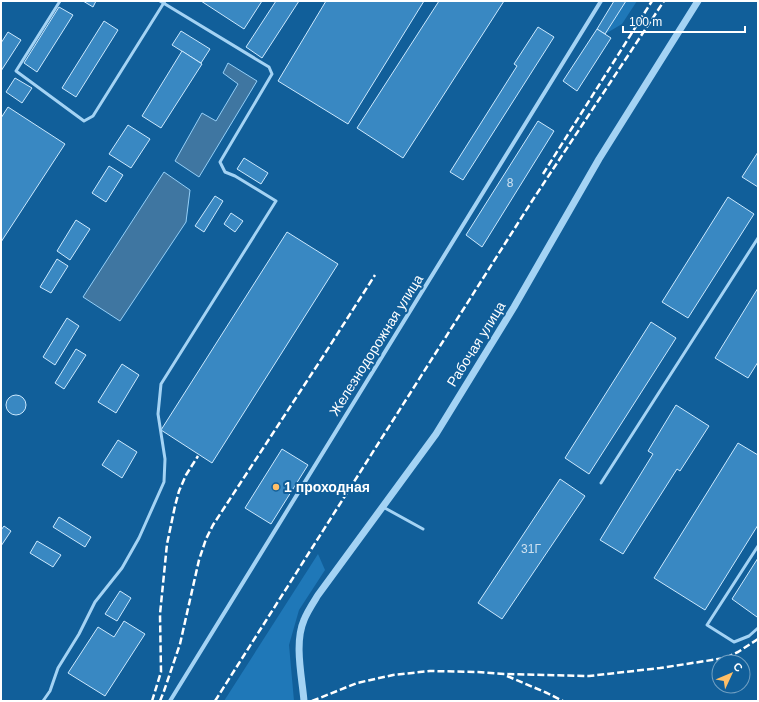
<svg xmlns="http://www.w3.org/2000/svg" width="759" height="702" font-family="Arial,sans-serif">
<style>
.green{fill:#1f78b8}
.water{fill:#3f76a1;stroke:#96d0f8}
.building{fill:#3988c2;stroke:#cce9fe}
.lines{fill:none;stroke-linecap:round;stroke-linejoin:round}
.service{stroke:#a4d3f4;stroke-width:3}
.minor{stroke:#a4d3f4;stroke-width:4}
.tertiary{stroke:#a4d3f4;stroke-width:7}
.rail{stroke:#fff;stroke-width:2.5;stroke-dasharray:7 3;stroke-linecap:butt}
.poi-dot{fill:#ffbf67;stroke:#115f9a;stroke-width:1.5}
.labels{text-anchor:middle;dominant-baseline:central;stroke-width:4;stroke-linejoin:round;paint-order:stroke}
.number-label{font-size:12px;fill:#cee1f0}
.street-label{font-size:14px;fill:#fff;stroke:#115f9a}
.poi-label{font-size:14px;font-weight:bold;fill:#fff;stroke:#115f9a;text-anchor:start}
</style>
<rect width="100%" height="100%" fill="#115f9a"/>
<g class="green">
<polygon points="626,1 637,1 622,24 605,34"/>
<polygon points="318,554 325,570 299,610 289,645 294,701 224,701"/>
</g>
<g class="water">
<polygon points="228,63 257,81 199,177 175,161 202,113 216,121 238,84 223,73"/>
<polygon points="164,172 190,190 186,222 120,321 83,297"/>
</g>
<g class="building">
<polygon points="83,1 96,1 93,7"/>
<polygon points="201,1 262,1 244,29"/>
<polygon points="276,1 299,1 262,58 246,47"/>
<polygon points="326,1 424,1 348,124 278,81"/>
<polygon points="439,1 504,1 403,158 357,128"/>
<polygon points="614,1 626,1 605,34 597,29"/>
<polygon points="59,7 73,15 37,72 24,63"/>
<polygon points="104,21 118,30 76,97 62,88"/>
<polygon points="538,27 554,37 463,180 450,172 517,66 514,64"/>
<polygon points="597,29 611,38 577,91 563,81"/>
<polygon points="181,31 210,49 201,63 172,45"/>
<polygon points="8,32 21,40 1,71 1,43"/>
<polygon points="182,51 202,64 161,128 142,116"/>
<polygon points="15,78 32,88 22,103 6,92"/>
<polygon points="8,107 65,144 1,242 1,118"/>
<polygon points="538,121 554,131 482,247 466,235"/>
<polygon points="128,125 150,139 131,168 109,154"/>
<polygon points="758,152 758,187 742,177"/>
<polygon points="244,158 268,173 261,184 237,169"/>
<polygon points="109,166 123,175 106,202 92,193"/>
<polygon points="215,196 223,201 204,232 195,226"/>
<polygon points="728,197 754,214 688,318 662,302"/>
<polygon points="231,213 243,221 235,232 224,224"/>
<polygon points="76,220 90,229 70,260 57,251"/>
<polygon points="287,232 338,264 212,463 161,430"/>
<polygon points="57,259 68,266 51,293 40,287"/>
<polygon points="758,288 758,362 748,378 715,358"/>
<polygon points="67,318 79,326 55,365 43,357"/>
<polygon points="651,322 676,338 589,474 565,458"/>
<polygon points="76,349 86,355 64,389 55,383"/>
<polygon points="122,364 139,375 116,413 98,402"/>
<circle cx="16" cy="405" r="10"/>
<polygon points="676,405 709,426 680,471 677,469 623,554 600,540 653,454 648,451"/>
<polygon points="118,440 137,452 122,478 102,465"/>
<polygon points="738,443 758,455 758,525 705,610 654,578"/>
<polygon points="282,449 308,465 271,524 245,508"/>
<polygon points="560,479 585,496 502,619 478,603"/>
<polygon points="59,517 91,537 85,547 53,527"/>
<polygon points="4,526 11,531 1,546 1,530"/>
<polygon points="37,541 61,555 53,567 30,553"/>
<polygon points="758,558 758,615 757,617 732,599"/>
<polygon points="120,591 131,598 117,621 105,614"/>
<polygon points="124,621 145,634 105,696 68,673 98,627 114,637"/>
</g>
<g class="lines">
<g class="service">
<polyline points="60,1 16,71 84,121 93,116 165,1"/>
<polyline points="601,483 758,238"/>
<polyline points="383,507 423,529"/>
<polyline points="758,546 707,625 734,642 749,636 758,628"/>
<polyline points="43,701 50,691 58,668 79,634 95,602 122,568 139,538 164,482 165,459 158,414 161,384 276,201 235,176 225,172 220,162 272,74 269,67 160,1"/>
</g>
<polyline class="minor" points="170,701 601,1"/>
<path class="tertiary" d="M 304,701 C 302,677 294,643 304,620 C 307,612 313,603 318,595 L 436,434 L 514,307 L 599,159 L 698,1"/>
<g class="rail">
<polyline points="543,174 652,1"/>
<polyline points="507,676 547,693 563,701"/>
<polyline points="152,701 161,672 160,614 167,544 175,506 179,491 186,475 198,456"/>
<polyline points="160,701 164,691 180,644 199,560 206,539 213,525 322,358 375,275"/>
<polyline points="215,701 532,201 664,1"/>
<polyline points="312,701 357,683 393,675 430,671 478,672 504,674 589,676 660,668 725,658 738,652 758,639"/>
</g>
</g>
<circle class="poi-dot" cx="276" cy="487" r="4"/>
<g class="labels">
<g class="number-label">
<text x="510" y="183">8</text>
<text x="531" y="549">31Г</text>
</g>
<g class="street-label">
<text transform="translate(476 344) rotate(-58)">Рабочая улица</text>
<text transform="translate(376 345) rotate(-58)">Железнодорожная улица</text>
</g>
<g class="poi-label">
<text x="284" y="487">1 проходная</text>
</g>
</g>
<rect width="759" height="702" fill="none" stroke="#ffffff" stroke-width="4"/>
<g transform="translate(731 674) rotate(46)"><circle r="19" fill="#115f9a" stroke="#709fc2"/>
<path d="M0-3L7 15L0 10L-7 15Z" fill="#ffbf67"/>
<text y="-6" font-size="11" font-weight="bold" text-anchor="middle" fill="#ffffff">С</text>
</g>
<path d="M623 26v6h122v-6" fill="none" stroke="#ffffff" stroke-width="2"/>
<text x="629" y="26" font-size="12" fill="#ffffff" stroke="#115f9a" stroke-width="3" paint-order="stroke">100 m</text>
</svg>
